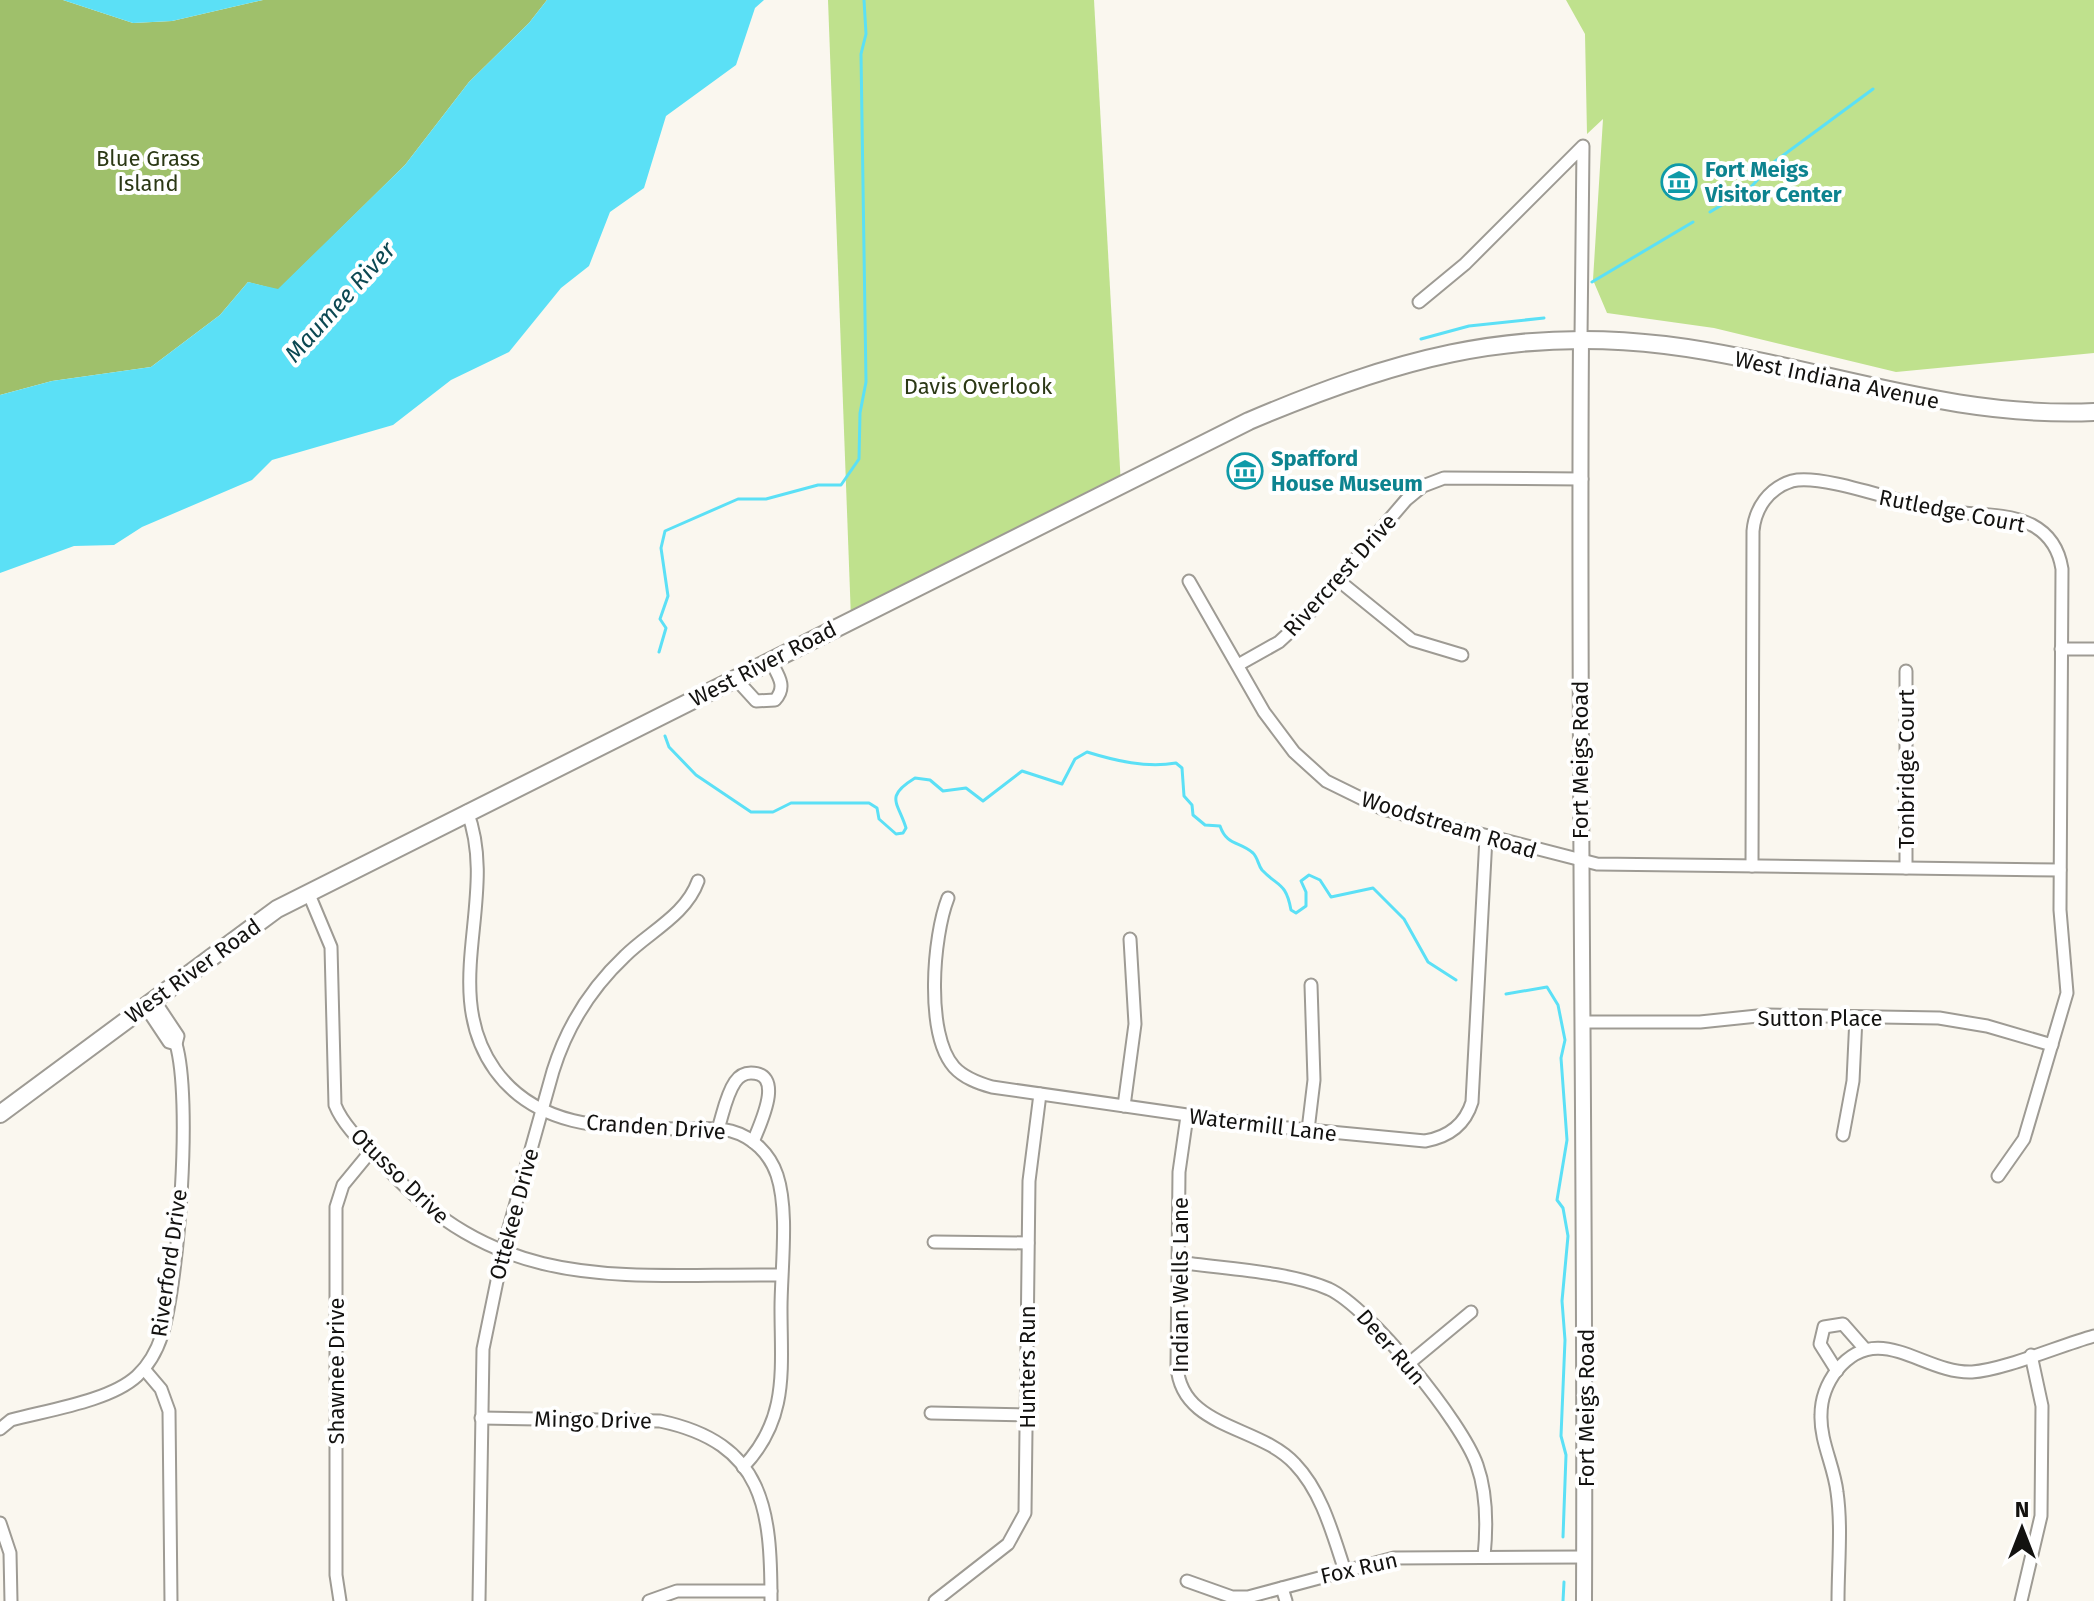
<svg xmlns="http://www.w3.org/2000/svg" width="2094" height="1601" font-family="'Fira Sans',sans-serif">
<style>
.green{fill:#bfe18d}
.forest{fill:#9fc06b}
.water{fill:#5be0f6}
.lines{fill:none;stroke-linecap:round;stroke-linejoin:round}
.stream{stroke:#5be0f6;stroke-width:3}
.minor-casing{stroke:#9e9b94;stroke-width:15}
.tertiary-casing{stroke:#9e9b94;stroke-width:18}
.secondary-casing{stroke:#9e9b94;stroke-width:20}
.minor{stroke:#fff;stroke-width:11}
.tertiary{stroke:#fff;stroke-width:14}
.secondary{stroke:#fff;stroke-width:16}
.labels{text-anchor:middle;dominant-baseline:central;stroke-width:8;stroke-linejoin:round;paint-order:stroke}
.park-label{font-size:22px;fill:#2b3815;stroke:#fff}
.culture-label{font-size:22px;font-weight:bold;fill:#0d838f;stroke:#fff;text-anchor:start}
.street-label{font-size:22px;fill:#131210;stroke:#fff}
.water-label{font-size:24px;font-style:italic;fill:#0c4852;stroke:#fff}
</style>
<rect width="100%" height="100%" fill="#faf7ef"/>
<g class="green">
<polygon points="828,0 1094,0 1121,486 851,619"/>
<polygon points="1566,0 2094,0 2094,353 1896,372 1714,328 1607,313 1593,280 1603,119 1587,134 1585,34"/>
</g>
<polygon class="forest" points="0,0 63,0 133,23 172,21 263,0 547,0 529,23 469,82 405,165 278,290 248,282 220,315 151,367 52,381 0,395"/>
<g class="water">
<polygon points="63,0 263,0 172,21 133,23"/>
<polygon points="547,0 764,0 755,8 736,65 666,116 644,188 610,212 589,266 561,288 509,352 451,380 393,425 272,460 252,480 142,527 114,545 74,546 0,573 0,395 52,381 151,367 220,315 248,282 278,289 405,165 469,82 529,23"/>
</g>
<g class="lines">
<g class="stream">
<polyline points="1710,212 1750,188 1774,162 1873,89"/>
<polyline points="1592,282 1693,222"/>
<polyline points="1421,339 1469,326 1544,318"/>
<polyline points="659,652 666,628 660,619 668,596 661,548 665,531 738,499 766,499 818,485 841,485 859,459 860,413 866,382 861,54 866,34 864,0"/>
<path d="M 665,736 L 669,747 L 696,775 L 751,812 L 773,812 L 791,803 L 869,803 L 877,808 L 879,819 L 896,834 L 903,833 L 906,828 C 898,802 884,797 915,778 L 930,780 L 943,791 L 966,788 L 983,801 L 1022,771 L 1062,784 L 1075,759 L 1087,752 C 1116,761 1146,768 1176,763 L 1182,768 L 1184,796 L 1192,805 L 1193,815 L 1205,825 L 1220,826 C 1227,846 1239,841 1253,853 C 1258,858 1258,865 1262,870 C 1278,887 1286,882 1291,910 L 1296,913 L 1306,906 L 1306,892 L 1301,881 L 1309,875 L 1320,880 L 1331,897 L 1373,888 L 1404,919 L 1428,962 L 1456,980"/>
<polyline points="1506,994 1547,987 1558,1005 1565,1040 1561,1058 1567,1140 1557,1200 1563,1208 1568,1236 1562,1301 1565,1340 1561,1436 1566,1455 1563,1537"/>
<polyline points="1563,1601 1564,1582"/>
</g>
<defs>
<g id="minor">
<polyline points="1419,302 1465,264 1583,146 1581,339"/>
<polyline points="1338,580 1412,640 1462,655"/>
<polyline points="1189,581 1264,712 1294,752 1326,781 1383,809 1597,864 2060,870"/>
<polyline points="2061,649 2094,649"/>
<polyline points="1238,665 1279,642 1304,619 1406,500 1423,486 1444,478 1582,479"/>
<path d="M 735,678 L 756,701 L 775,700 C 788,686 777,674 770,660"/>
<path d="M 467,811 C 500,896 438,990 495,1070 C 538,1130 611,1128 677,1129 C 695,1129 714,1127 731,1131 C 753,1137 770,1154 777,1175 C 789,1211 781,1270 781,1308 C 781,1370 789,1419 743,1467"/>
<path d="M 1752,866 L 1753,531 C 1755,508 1769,488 1792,481 C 1823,473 1905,505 1941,511 C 1970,515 2006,512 2032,525 C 2049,534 2059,550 2062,569 L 2060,910 L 2067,993 L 2024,1139 L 1998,1176"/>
<polyline points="1906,868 1906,671"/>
<path d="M 308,892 L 331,947 L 335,1105 C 345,1130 371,1150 389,1170 C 505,1296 626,1273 781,1275"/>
<path d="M 948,898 C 933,936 925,1034 954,1067 C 964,1078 978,1083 992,1087 L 1257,1125 L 1425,1141 C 1448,1137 1465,1125 1472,1102 L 1486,837"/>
<polyline points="145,1006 169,1042 176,1044 178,1036 154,1000"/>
<polyline points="1584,1022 1700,1022 1767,1015 1939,1018 1987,1026 2052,1045"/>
<polyline points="1124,1106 1135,1024 1130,939"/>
<path d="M 1187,1116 L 1179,1172 L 1177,1366 C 1181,1429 1260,1425 1295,1464 C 1322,1492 1333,1535 1345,1571"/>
<path d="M 718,1129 C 723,1114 726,1095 735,1082 C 739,1076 744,1073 751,1073 C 786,1073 759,1126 753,1142"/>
<polyline points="1308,1130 1314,1080 1311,985"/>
<polyline points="1843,1135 1853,1081 1856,1017"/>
<polyline points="934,1242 1028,1243"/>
<path d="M 1178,1262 C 1224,1269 1287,1271 1329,1289 C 1370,1308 1462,1422 1477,1465 C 1487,1493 1487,1527 1484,1557"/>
<polyline points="1407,1365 1471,1312"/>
<polyline points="144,1369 161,1389 169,1411 171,1601"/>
<polyline points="1837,1371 1820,1344 1824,1327 1843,1324 1865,1349"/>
<polyline points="931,1413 1027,1415"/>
<path d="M 481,1418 L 660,1421 C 765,1443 771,1510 771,1601"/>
<path d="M 0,1429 L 11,1420 C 48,1410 110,1401 137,1376 C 149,1365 157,1350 162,1335 C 179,1278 192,1099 176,1044"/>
<polyline points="0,1523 10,1553 11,1601"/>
<polyline points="1187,1581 1232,1597 1248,1597 1394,1558 1584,1557"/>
<polyline points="1282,1588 1286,1601"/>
<polyline points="340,1601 336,1575 336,1207 343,1185 371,1151"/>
<path d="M 479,1601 L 483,1349 L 505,1242 L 553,1071 C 567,1026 590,989 625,956 C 649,932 686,915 698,881"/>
<polyline points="649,1601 677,1591 771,1591"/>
<polyline points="935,1601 1008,1544 1025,1513 1029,1181 1040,1094"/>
<path d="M 1838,1601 C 1838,1565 1842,1527 1837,1492 C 1834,1466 1820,1441 1821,1415 C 1821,1398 1827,1383 1837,1370 C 1879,1319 1923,1374 1972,1372 C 2004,1370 2061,1345 2094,1336"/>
<polyline points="2021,1601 2041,1516 2042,1406 2031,1355"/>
</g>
<path id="tertiary" d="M 1581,339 C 1578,760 1586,1180 1584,1601"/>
<path id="secondary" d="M 0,1114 L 277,909 L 1249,421 C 1390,361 1509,326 1665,345 C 1810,363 1946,419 2094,412"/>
</defs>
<use href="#minor" class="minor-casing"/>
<use href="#tertiary" class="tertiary-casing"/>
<use href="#secondary" class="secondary-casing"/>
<use href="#minor" class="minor"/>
<use href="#tertiary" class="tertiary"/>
<use href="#secondary" class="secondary"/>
</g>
<defs>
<symbol id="museum-ring" viewBox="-11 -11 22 22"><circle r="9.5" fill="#fff" stroke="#0f9aa8" stroke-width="1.5"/><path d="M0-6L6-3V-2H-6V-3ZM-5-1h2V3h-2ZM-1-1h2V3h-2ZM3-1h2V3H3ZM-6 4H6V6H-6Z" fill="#0f9aa8"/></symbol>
</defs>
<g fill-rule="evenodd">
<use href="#museum-ring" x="1659" y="162" width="40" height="40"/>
<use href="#museum-ring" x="1225" y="451" width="40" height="40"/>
</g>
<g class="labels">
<g class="park-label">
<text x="148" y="158">Blue Grass<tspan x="148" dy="25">Island</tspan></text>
<text x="978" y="386">Davis Overlook</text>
</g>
<g class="culture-label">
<text x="1705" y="169">Fort Meigs<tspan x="1705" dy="25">Visitor Center</tspan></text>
<text x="1271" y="458">Spafford<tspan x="1271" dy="25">House Museum</tspan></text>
</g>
<g class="street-label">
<text transform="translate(1837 380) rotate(12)">West Indiana Avenue</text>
<text transform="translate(1952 511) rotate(11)">Rutledge Court</text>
<text transform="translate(1340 575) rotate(-48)">Rivercrest Drive</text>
<text transform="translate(763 664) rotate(-27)">West River Road</text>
<text transform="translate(1580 760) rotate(-90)">Fort Meigs Road</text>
<text transform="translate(1906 769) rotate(-90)">Tonbridge Court</text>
<text transform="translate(1449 825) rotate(17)">Woodstream Road</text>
<text transform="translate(193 971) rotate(-36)">West River Road</text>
<text x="1820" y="1018">Sutton Place</text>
<text transform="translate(1263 1125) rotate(7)">Watermill Lane</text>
<text transform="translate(656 1127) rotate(4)">Cranden Drive</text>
<text transform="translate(400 1176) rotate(44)">Otusso Drive</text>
<text transform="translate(514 1214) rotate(-75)">Ottekee Drive</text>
<text transform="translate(169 1263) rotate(-82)">Riverford Drive</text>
<text transform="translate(1180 1285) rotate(-90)">Indian Wells Lane</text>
<text transform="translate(1391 1347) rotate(49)">Deer Run</text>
<text transform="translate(1027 1367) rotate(-90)">Hunters Run</text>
<text transform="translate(336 1371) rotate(-90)">Shawnee Drive</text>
<text transform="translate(1586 1408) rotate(-90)">Fort Meigs Road</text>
<text transform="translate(593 1420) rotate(1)">Mingo Drive</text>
<text transform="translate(1359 1568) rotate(-13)">Fox Run</text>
</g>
<g class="water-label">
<text transform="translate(340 302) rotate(-48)">Maumee River</text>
</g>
</g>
<g transform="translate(2022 1529)" stroke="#ffffff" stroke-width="6" paint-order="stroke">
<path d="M0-6L14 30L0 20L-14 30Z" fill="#131210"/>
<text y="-12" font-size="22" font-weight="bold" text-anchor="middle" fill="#131210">N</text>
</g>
</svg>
